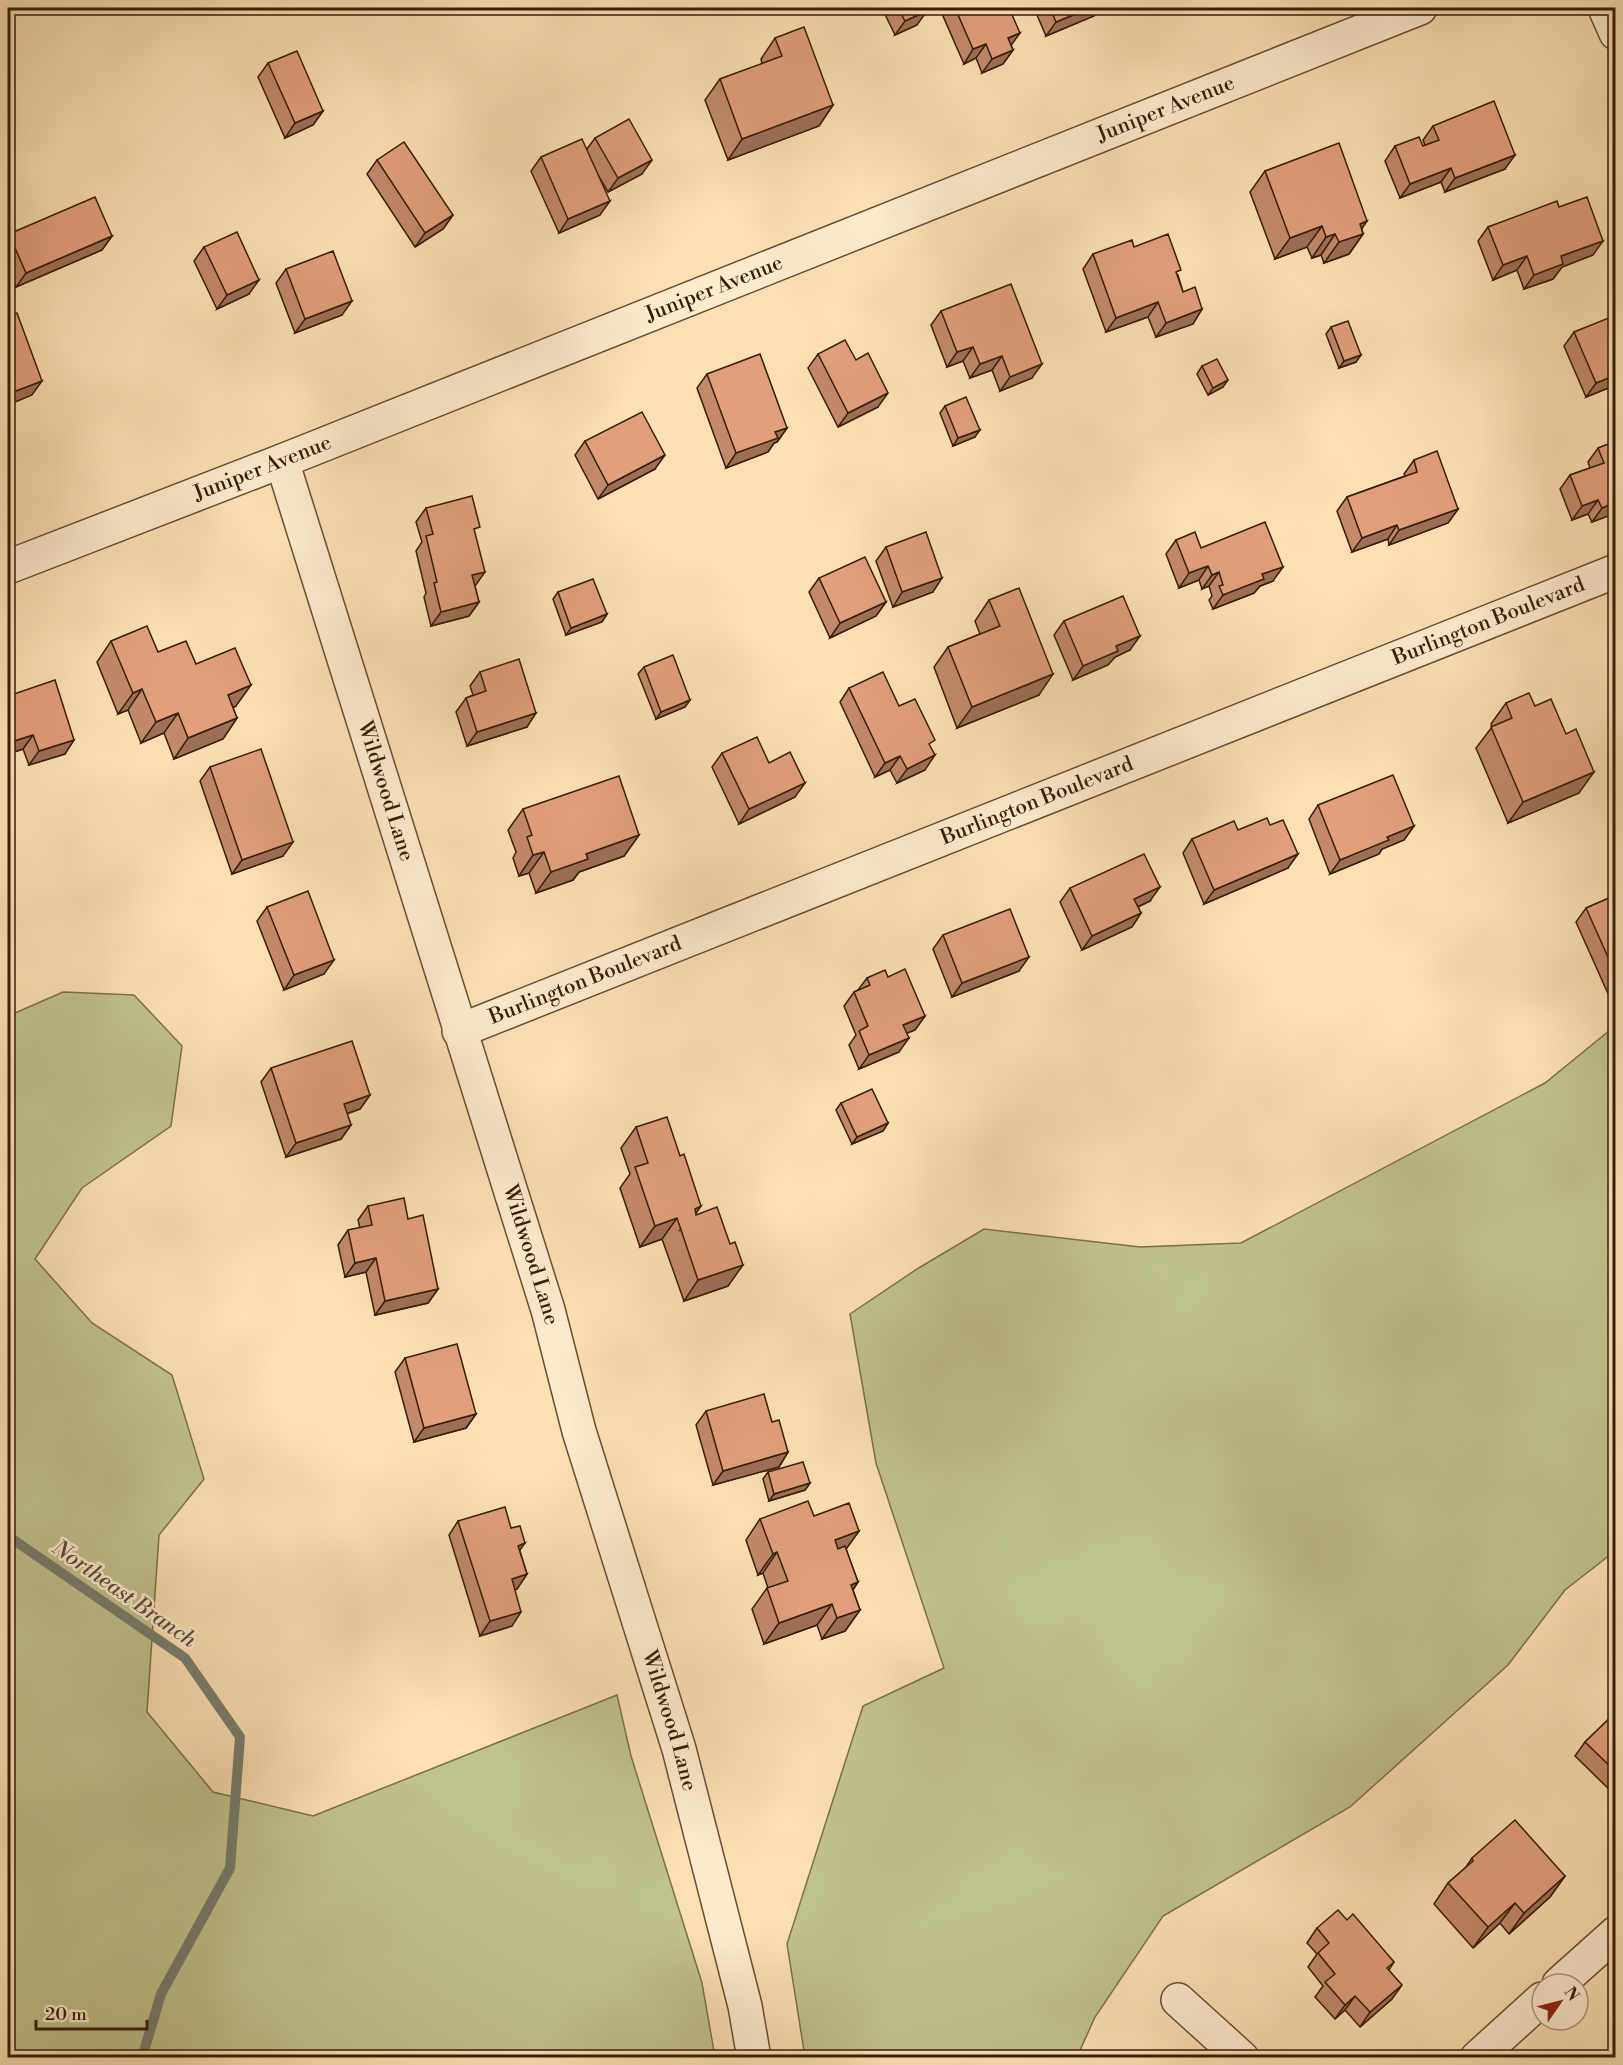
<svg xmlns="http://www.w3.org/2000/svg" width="1623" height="2065" font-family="'Libre Bodoni',serif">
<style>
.green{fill:#c0c28c;stroke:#7c704a;stroke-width:1.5}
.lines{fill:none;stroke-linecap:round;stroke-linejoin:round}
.stream{stroke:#767c6e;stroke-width:10}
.street-casing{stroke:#684e34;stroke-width:36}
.street{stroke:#fdebce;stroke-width:33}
.wall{fill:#c2896b;stroke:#371d09;stroke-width:1.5}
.shaded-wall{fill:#9e6f57;stroke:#371d09;stroke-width:1.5}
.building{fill:#e19f7c;stroke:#371d09;stroke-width:1.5}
.labels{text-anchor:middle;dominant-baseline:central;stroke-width:5;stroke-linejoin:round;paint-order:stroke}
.street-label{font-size:21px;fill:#371d09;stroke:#fdebce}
.water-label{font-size:22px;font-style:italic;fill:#564d3c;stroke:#fdebce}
</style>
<rect width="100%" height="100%" fill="#fce0b3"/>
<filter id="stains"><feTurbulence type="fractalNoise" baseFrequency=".00333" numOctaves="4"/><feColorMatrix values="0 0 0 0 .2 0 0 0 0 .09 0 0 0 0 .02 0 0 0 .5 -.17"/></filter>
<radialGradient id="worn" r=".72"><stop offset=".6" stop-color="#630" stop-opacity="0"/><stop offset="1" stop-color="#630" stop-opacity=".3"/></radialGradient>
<g class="green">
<polygon points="63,992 134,995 182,1046 171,1126 82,1188 35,1259 92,1323 172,1375 204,1479 159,1535 147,1712 213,1792 313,1816 617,1695 631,1756 702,1983 715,2057 8,2057 8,1016"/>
<polygon points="1615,1026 1615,1551 1565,1590 1508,1665 1350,1807 1163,1916 1095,2017 1077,2057 805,2057 787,1944 863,1706 944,1668 876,1463 850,1314 917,1269 984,1229 1140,1247 1241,1243 1545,1083"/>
</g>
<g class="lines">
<polyline class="stream" points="8,1536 185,1658 240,1737 230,1868 161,1994 142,2058"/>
<defs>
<g id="street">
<polyline points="1605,8 1616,33"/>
<path id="s1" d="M 282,461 L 548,1310 L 579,1431 L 679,1749 L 745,2006 L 754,2058"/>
<path id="s2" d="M 8,567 L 282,461 L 1420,8"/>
<path id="s3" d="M 459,1031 L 1616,571"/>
<polyline points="1559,1984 1616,1933"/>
<polyline points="1178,2000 1242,2058"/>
<polyline points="1477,2058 1542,1999"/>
</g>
</defs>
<use href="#street" class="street-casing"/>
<use href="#street" class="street"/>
</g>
<g class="wall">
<polygon points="882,8 925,8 917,25 895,35"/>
<polygon points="949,8 1009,8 1011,45 1013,50 1003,64 982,73 976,58 964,64 943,16"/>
<polygon points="1034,8 1100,8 1094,16 1046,36"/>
<polygon points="775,38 833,105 819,126 728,160 705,100 720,79 762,64 761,59"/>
<polygon points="268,63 323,111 313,125 285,138 258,77"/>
<polygon points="1433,126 1505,169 1445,192 1441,182 1400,198 1385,161 1395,146 1423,146 1425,145 1423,140"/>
<polygon points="595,138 642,174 608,192 598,175 600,215 559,233 531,171 541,157 587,149"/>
<polygon points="377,160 453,215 443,229 415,247 367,174"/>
<polygon points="1265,171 1362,229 1363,234 1349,254 1324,263 1321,255 1312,258 1307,247 1275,259 1250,192"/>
<polygon points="1559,207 1593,255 1562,267 1553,279 1524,289 1517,270 1493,280 1478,241 1488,227"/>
<polygon points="9,234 112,236 102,250 16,287 8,267 8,236"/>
<polygon points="204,247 249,294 217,309 194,261"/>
<polygon points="1134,247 1178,275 1183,292 1202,309 1193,324 1156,337 1148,317 1106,332 1083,269 1093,254"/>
<polygon points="286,269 342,315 295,333 276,283"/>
<polygon points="941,311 1032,378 1000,391 992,370 970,378 963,361 947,367 931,325"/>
<polygon points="1331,327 1356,362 1339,368 1326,334"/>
<polygon points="1574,332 1616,385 1586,397 1564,346"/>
<polygon points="818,354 878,407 838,427 808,368"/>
<polygon points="1202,366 1223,387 1208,395 1197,374"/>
<polygon points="707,374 787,428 777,442 774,443 768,452 726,468 697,388"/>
<polygon points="945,406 975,437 953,446 940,413"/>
<polygon points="585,441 655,469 598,499 575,455"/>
<polygon points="1616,441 1616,513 1592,522 1588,514 1572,520 1560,489 1570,475 1590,468 1588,462 1598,448"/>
<polygon points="1414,460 1458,509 1448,523 1389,545 1388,539 1352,552 1337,511 1347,497 1405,476 1404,474"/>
<polygon points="426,508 475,534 475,586 479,602 469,616 431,626 424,597 426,593 416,551 422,542 416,522"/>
<polygon points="1176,540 1201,548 1273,581 1260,586 1254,593 1213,609 1209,600 1212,596 1209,586 1202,589 1199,580 1179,588 1166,554"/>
<polygon points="886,547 933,592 893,607 876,561"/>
<polygon points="819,578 886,602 876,616 830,638 809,592"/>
<polygon points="558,592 607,614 602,622 566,635 553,599"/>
<polygon points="989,600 1039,695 957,728 934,667 948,647 980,634 975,621"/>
<polygon points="1064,621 1130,650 1115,657 1108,665 1073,680 1054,635"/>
<polygon points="111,641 158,652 236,706 233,708 237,718 223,739 174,759 164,733 141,743 128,710 118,714 97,662"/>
<polygon points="644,667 690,700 685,707 656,719 638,674"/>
<polygon points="480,672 527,727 467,746 456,712 466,698 473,695 470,686"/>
<polygon points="849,688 899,706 930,747 925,770 897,783 890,770 875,777 840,702"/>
<polygon points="8,696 65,754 29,765 23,749 8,754"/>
<polygon points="1506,703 1535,706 1566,734 1579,793 1508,823 1476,748 1492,727 1491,724"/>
<polygon points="722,753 769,763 795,797 739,824 712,767"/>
<polygon points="210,767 283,856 232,874 200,781"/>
<polygon points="1318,805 1414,826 1404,840 1382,849 1379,854 1330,874 1309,819"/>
<polygon points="523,809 639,835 624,856 579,872 573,880 536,893 529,873 519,876 513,858 516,852 508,830"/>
<polygon points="1238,830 1288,868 1204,904 1183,853 1192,839"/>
<polygon points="1070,888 1150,901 1138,907 1141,913 1132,927 1082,950 1060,902"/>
<polygon points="1616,895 1616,996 1610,998 1576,922 1586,908"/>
<polygon points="267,907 324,974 284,990 257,921"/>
<polygon points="943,935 1019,971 952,997 933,949"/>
<polygon points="888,977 925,1016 915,1030 907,1033 899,1052 859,1069 849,1045 856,1035 844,1006 854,992 858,990 867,978"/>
<polygon points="271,1068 370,1095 360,1109 347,1114 351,1125 341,1139 286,1157 261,1082"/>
<polygon points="841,1103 888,1123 883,1131 852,1144 836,1110"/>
<polygon points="636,1127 680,1156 696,1214 728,1286 684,1301 662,1239 640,1247 620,1188 630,1174 621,1148"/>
<polygon points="368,1206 408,1219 438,1289 428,1303 375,1315 366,1272 345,1277 338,1245 348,1230 360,1228 358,1220"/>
<polygon points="405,1358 476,1414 466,1428 414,1442 395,1372"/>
<polygon points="706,1411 772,1422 788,1452 779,1467 713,1485 696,1425"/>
<polygon points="768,1472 810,1483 805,1490 769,1501 763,1479"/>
<polygon points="814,1516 859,1531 846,1549 858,1582 853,1590 860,1610 845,1631 822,1639 817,1625 764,1644 752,1609 767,1588 768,1588 763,1573 758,1575 746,1540 760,1519"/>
<polygon points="458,1521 511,1528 520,1551 527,1574 517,1589 515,1589 512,1626 480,1636 449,1535"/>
<polygon points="1616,1712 1616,1796 1575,1756 1585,1742"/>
<polygon points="1472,1858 1565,1876 1550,1897 1509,1934 1500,1923 1473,1948 1434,1904 1448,1883 1466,1867"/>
<polygon points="1347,1920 1394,1962 1389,1970 1392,1999 1360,2027 1345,2010 1335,2019 1315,1997 1323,1986 1308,1967 1317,1954 1307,1943 1317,1928"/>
</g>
<g class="shaded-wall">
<polygon points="1090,8 1100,8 1094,16 1046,36 1056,22"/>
<polygon points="927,11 917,25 895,35 905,21"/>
<polygon points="1020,33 1010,47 1008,38"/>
<polygon points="986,44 976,58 964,64 973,49"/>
<polygon points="1013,50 1003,64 982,73 992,59"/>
<polygon points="833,105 819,126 728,160 742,139"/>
<polygon points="323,111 313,125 285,138 295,123"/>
<polygon points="1515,155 1505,169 1445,192 1455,178"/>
<polygon points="652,160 642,174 608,192 618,178"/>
<polygon points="1451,168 1441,182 1400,198 1410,184"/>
<polygon points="610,201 600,215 559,233 568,219"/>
<polygon points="453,215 443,229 415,247 425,233"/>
<polygon points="1367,221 1357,236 1363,234 1349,254 1324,263 1339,242 1360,224"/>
<polygon points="1322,226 1307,247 1275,259 1290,238"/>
<polygon points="1335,234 1321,255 1312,258 1326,237"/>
<polygon points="112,236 102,250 16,287 26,273"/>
<polygon points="1603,241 1593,255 1562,267 1553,279 1524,289 1534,275 1561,256"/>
<polygon points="1527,256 1517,270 1493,280 1503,265"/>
<polygon points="259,280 249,294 217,309 227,295"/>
<polygon points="352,301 342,315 295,333 305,319"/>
<polygon points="1158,302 1148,317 1106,332 1116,318"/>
<polygon points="1202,309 1193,324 1156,337 1166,323"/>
<polygon points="973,347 963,361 947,367 957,352"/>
<polygon points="1361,355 1356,362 1339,368 1344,361"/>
<polygon points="1002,356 992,370 970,378 980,364"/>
<polygon points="1042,364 1032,378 1000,391 1010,377"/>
<polygon points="1616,375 1616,385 1586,397 1596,383"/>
<polygon points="1228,380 1223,387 1208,395 1213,388"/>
<polygon points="42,381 32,395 8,405 8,394"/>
<polygon points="888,393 878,407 838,427 848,413"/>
<polygon points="787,428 777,442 774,443 768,452 726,468 736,453 775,432"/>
<polygon points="980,430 975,437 953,446 958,438"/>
<polygon points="665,455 655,469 598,499 608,485"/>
<polygon points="1598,500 1588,514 1572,520 1582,506"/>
<polygon points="1616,502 1616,513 1592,522 1602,508"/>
<polygon points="1458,509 1448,523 1389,545 1399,530"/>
<polygon points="1397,525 1388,539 1352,552 1362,538"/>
<polygon points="1208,566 1199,580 1179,588 1189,573"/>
<polygon points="1283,567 1273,581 1260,586 1254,593 1213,609 1223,595 1262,574"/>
<polygon points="485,572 475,586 462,590 472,575"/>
<polygon points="1219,572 1209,586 1202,589 1212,575"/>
<polygon points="942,578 933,592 893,607 902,592"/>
<polygon points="479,602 469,616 431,626 441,612"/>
<polygon points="886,602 876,616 830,638 840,623"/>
<polygon points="607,614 602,622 566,635 571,628"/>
<polygon points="1140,636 1130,650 1115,657 1108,665 1073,680 1083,666 1116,646"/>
<polygon points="1053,674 1039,695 957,728 972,707"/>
<polygon points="251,685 236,706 213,716 228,695"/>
<polygon points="142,689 128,710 118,714 133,693"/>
<polygon points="690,700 685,707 656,719 661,712"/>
<polygon points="178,713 164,733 141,743 156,722"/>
<polygon points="536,713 527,727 467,746 477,732"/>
<polygon points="237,718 223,739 174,759 188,738"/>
<polygon points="33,735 23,749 8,754 8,743"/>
<polygon points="74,740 65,754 29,765 39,751"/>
<polygon points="935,755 925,770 897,783 907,769"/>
<polygon points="900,756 890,770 875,777 885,763"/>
<polygon points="1594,772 1579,793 1508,823 1523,802"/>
<polygon points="805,783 795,797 739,824 749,809"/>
<polygon points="1414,826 1404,840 1382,849 1379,854 1330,874 1340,860 1387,837"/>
<polygon points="639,835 624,856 579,872 573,880 536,893 551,872 586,854"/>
<polygon points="293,842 283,856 232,874 242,860"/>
<polygon points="544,852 529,873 519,876 533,855"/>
<polygon points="1298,854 1288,868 1204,904 1214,890"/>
<polygon points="1160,887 1150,901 1124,913 1134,899"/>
<polygon points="1141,913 1132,927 1082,950 1092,936"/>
<polygon points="1029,957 1019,971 952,997 962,983"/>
<polygon points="334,960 324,974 284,990 294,975"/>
<polygon points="1616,990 1616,996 1610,998"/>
<polygon points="925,1016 915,1030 893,1039 903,1025"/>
<polygon points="909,1038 899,1052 859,1069 869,1055"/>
<polygon points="370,1095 360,1109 334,1118 344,1104"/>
<polygon points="888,1123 883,1131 852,1144 857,1137"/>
<polygon points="351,1125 341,1139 286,1157 296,1143"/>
<polygon points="701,1206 687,1227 680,1230 695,1209"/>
<polygon points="677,1218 662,1239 640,1247 655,1226"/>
<polygon points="376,1258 366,1272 345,1277 355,1263"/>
<polygon points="743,1265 728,1286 684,1301 698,1280"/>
<polygon points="438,1289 428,1303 375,1315 385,1301"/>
<polygon points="476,1414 466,1428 414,1442 424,1428"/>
<polygon points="788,1452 779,1467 713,1485 723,1471"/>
<polygon points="810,1483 805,1490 769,1501 774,1494"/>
<polygon points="859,1531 844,1552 820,1561 835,1540"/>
<polygon points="525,1543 515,1557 518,1546"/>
<polygon points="777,1552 763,1573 758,1575 773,1554"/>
<polygon points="527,1574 517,1589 502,1594 512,1579"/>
<polygon points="858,1582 844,1603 851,1585"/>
<polygon points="832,1604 817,1625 764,1644 779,1623"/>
<polygon points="860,1610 845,1631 822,1639 837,1618"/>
<polygon points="521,1612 512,1626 480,1636 490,1621"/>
<polygon points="1565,1876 1550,1897 1509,1934 1524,1913"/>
<polygon points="1515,1903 1500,1923 1473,1948 1488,1927"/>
<polygon points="1402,1985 1392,1999 1360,2027 1370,2012"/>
<polygon points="1355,1996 1345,2010 1335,2019 1345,2005"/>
</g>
<g class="building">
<polygon points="898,8 925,8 927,11 905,21"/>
<polygon points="955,8 1009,8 1020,33 1008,38 1013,50 992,59 986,44 973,49"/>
<polygon points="1050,8 1090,8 1056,22"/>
<polygon points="804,27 833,105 742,139 720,79 782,56 775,38"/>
<polygon points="297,51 323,111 295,123 268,63"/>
<polygon points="1494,101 1515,155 1455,178 1451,168 1410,184 1395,146 1419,137 1423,146 1439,140 1433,126"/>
<polygon points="629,119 652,160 618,178 595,138"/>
<polygon points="582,139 610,201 568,219 541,157"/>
<polygon points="404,142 453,215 425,233 377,160"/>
<polygon points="1339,143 1367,221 1360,224 1363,234 1339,242 1335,234 1326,237 1322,226 1290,238 1265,171"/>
<polygon points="95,197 112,236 26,273 9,234"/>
<polygon points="1587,197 1603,241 1561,256 1563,264 1534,275 1527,256 1503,265 1488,227 1557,201 1559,207"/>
<polygon points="237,232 259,280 227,295 204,247"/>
<polygon points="1168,234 1181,270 1176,272 1183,292 1195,287 1202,309 1166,323 1158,302 1116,318 1093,254 1132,240 1134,247"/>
<polygon points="333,251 352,301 305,319 286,269"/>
<polygon points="1011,284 1042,364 1010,377 1002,356 980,364 973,347 957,352 941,311"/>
<polygon points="17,313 42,381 8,394 8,317"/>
<polygon points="1616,315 1616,375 1596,383 1574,332"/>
<polygon points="1348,321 1361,355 1344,361 1331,327"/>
<polygon points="845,340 856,360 868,353 888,393 848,413 818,354"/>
<polygon points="760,354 787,428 775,432 778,438 736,453 707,374"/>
<polygon points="1217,359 1228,380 1213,388 1202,366"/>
<polygon points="966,397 980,430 958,438 945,406"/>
<polygon points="642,412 665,455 608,485 585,441"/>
<polygon points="1616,441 1616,502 1602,508 1598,500 1582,506 1570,475 1604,463 1598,448"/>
<polygon points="1437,451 1458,509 1399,530 1397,525 1362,538 1347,497 1417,472 1414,460"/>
<polygon points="472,496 480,527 474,529 485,572 472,575 479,602 441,612 434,583 437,582 426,536 433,534 426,508"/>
<polygon points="1265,522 1283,567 1262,574 1264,579 1223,595 1219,586 1223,585 1219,572 1212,575 1208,566 1189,573 1176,540 1195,532 1201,548"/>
<polygon points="926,532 942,578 902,592 886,547"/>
<polygon points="865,557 886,602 840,623 819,578"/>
<polygon points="593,579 607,614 571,628 558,592"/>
<polygon points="1019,588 1053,674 972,707 948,647 1000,626 989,600"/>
<polygon points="1123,596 1140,636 1116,646 1118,651 1083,666 1064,621"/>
<polygon points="147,626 158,652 186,641 196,664 235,648 251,685 228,695 237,718 188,738 178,713 156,722 142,689 133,693 111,641"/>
<polygon points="673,655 690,700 661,712 644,667"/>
<polygon points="519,659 536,713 477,732 466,698 486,691 480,672"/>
<polygon points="883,672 899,706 915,699 935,740 929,744 935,755 907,769 900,756 885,763 849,688"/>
<polygon points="55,680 74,740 39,751 33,735 8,743 8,696"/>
<polygon points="1529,693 1535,706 1551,699 1566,734 1576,729 1594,772 1523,802 1491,727 1512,718 1506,703"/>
<polygon points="757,737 769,763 790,752 805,783 749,809 722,753"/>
<polygon points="261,749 293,842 242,860 210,767"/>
<polygon points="1393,775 1414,826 1387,837 1389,840 1340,860 1318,805"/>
<polygon points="619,776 639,835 586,854 588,859 551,872 544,852 533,855 527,837 532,835 523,809"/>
<polygon points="1267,818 1270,825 1283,820 1298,854 1214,890 1192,839 1234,821 1238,830"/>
<polygon points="1144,854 1160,887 1134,899 1141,913 1092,936 1070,888"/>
<polygon points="308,891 334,960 294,975 267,907"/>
<polygon points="1616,895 1616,975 1586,908"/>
<polygon points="1010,909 1029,957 962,983 943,935"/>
<polygon points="905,969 925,1016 903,1025 909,1038 869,1055 859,1031 868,1026 854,992 870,985 867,978 885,970 888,977"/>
<polygon points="352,1041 370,1095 344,1104 351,1125 296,1143 271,1068"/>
<polygon points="872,1089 888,1123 857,1137 841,1103"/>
<polygon points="667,1117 680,1156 684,1154 701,1206 695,1209 696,1215 717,1207 730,1244 735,1242 743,1265 698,1280 677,1218 655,1226 635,1167 648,1163 636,1127"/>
<polygon points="404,1198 408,1219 423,1215 438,1289 385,1301 376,1258 355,1263 348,1230 372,1225 368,1206"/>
<polygon points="457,1344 476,1414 424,1428 405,1358"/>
<polygon points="764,1394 772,1422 779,1420 788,1452 723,1471 706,1411"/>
<polygon points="803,1462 810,1483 774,1494 768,1472"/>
<polygon points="808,1501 814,1516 849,1503 859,1531 835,1540 838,1549 845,1546 858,1582 851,1585 860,1610 837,1618 832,1604 779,1623 767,1588 788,1581 777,1552 773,1554 760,1519"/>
<polygon points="505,1507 511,1528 520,1526 525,1543 518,1546 527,1574 512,1579 521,1612 490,1621 458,1521"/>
<polygon points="1616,1712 1616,1772 1585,1742"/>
<polygon points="1515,1820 1565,1876 1524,1913 1515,1903 1488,1927 1448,1883 1473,1861 1472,1858"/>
<polygon points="1338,1910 1347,1920 1353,1914 1394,1962 1387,1968 1402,1985 1370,2012 1355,1996 1345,2005 1325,1982 1335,1974 1318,1953 1329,1943 1317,1928"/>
</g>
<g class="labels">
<g class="street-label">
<text stroke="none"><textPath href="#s2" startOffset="1245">Juniper Avenue</textPath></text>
<text stroke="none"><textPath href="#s2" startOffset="759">Juniper Avenue</textPath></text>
<text stroke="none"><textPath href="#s2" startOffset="273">Juniper Avenue</textPath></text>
<text stroke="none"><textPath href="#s3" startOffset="1108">Burlington Boulevard</textPath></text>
<text stroke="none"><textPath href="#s1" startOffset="346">Wildwood Lane</textPath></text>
<text stroke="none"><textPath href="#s3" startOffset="622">Burlington Boulevard</textPath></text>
<text stroke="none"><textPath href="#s3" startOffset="136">Burlington Boulevard</textPath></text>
<text stroke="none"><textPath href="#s1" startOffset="832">Wildwood Lane</textPath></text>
<text stroke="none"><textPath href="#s1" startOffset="1318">Wildwood Lane</textPath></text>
</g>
<g class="water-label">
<text transform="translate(124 1594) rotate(35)">Northeast Branch</text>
</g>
</g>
<rect width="1623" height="2065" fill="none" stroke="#fce0b3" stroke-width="30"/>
<rect x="9" y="9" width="1605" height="2047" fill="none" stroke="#371d09" stroke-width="3"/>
<rect x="15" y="15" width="1593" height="2035" fill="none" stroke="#371d09" stroke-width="1.5"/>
<g transform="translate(1560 2002) rotate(55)"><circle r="28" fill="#fdebce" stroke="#ae997f" stroke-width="1.5"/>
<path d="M0-4.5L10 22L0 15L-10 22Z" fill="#8f2418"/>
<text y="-9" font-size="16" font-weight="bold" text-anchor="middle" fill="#371d09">N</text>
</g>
<path d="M36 2020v9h111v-9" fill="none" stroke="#371d09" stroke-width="3"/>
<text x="45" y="2020" font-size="18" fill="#371d09" stroke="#fdebce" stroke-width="4.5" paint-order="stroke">20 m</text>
<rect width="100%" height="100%" filter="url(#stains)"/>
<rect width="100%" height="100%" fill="url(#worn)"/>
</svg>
